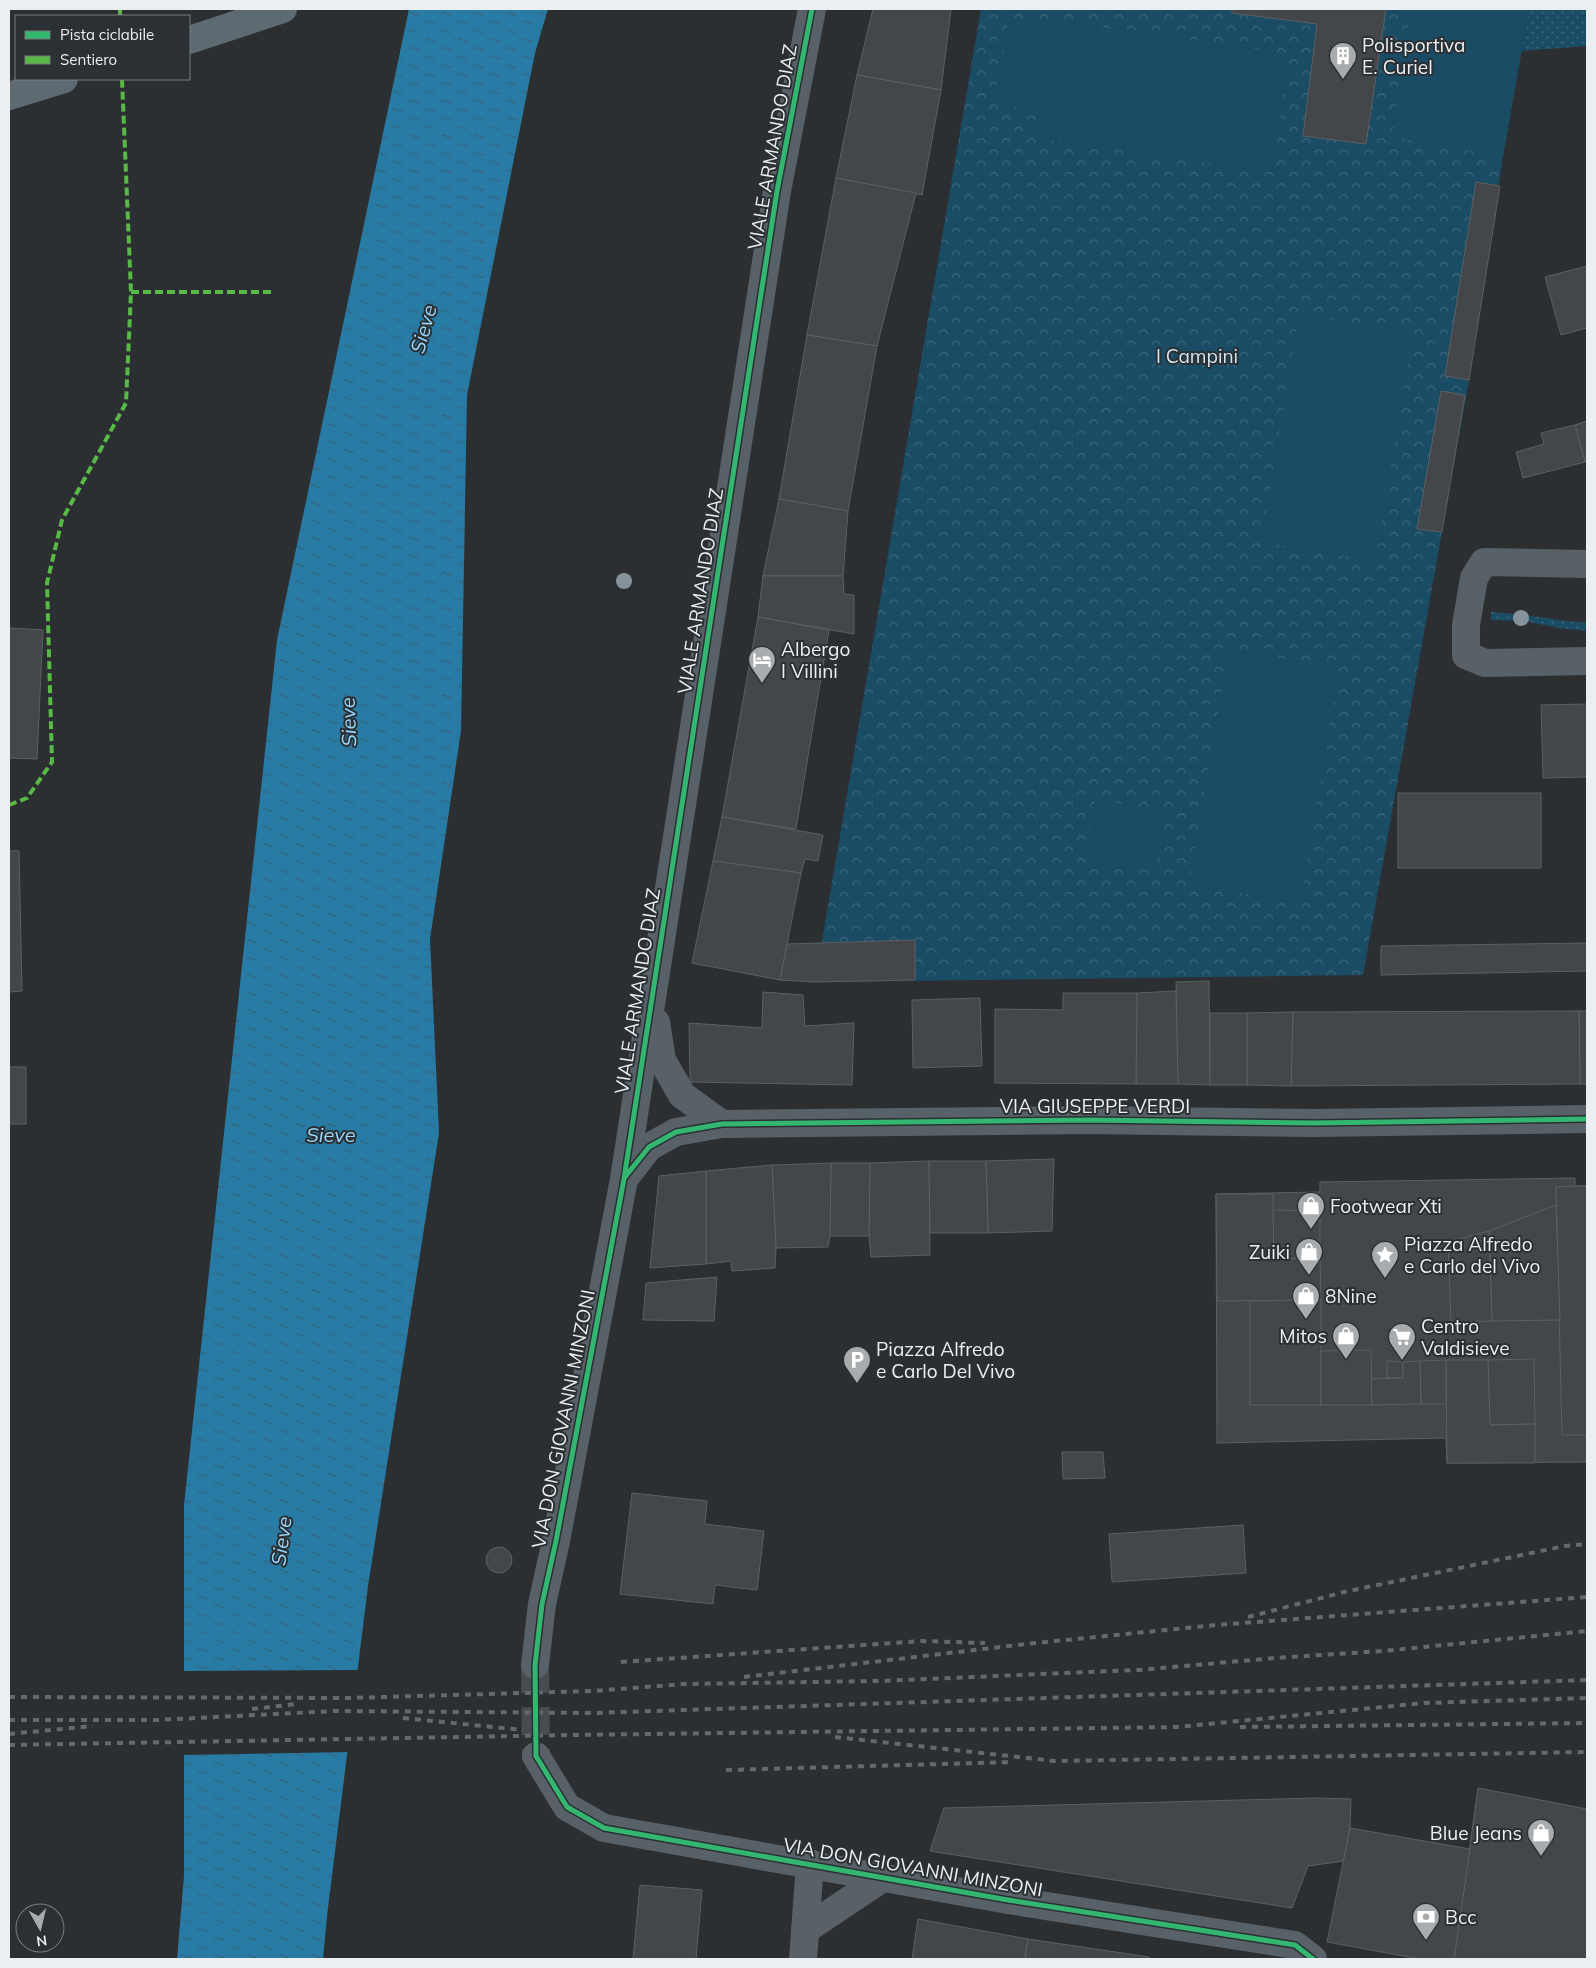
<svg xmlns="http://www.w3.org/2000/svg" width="1596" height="1968" font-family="Mulish,sans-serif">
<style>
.grass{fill:url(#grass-dots)}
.park{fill:url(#park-crowns)}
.pitch{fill:#1b4c65}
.water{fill:url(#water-ripples)}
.pier{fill:#2c2f31}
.building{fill:#444749;stroke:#5d5f61}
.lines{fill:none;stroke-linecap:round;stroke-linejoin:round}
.minor-tunnel{stroke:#494c4e;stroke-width:28;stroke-dasharray:28 14;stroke-linecap:butt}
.minor{stroke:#576167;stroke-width:28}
.major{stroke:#5d6a72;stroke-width:28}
.rail{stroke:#63696d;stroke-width:4;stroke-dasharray:6 6;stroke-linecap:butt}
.quiet{stroke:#58b947;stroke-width:4;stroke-dasharray:8 4;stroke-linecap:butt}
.cycleway-casing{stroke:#2a3033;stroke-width:8}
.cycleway{stroke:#33b770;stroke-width:5}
.tree{fill:#86939b}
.labels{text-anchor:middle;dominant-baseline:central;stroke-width:4;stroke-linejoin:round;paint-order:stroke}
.poi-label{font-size:19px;fill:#ebeff1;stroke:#2a3033;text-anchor:start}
.street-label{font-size:19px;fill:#ebeff1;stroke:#2a3033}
.park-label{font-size:19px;fill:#d0e4f1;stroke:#2a3033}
.water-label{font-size:20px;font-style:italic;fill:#9ad8fe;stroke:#2a3033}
</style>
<defs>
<pattern id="grass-dots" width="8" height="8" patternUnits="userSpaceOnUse" patternTransform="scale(1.25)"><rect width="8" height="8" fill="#1b4c65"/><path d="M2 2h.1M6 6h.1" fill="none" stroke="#3c667c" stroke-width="1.8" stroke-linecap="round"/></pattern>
<pattern id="park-crowns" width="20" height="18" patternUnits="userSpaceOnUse" patternTransform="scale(1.25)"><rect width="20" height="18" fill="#1b4c65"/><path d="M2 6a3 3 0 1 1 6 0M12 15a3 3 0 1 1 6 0" fill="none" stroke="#3c667c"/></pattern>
<pattern id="water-ripples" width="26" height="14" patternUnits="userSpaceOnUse" patternTransform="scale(1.25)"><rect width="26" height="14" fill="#287ba4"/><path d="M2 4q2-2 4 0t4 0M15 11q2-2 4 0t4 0" fill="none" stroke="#36647b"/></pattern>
</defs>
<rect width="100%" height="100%" fill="#2c2f31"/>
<g class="grass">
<polygon points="1529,9 1587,9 1587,46 1521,51"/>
<path d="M 1491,612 C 1524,614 1555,620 1587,623 L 1587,631 L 1559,628 L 1524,621 L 1491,620 Z"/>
</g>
<polygon class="park" points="981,9 1529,9 1503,156 1469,380 1363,975 815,982"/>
<g class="pitch">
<polygon points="1411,9 1529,9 1503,156 1392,137"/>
<polygon points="1009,17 1054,24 1055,21 1289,54 1272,172 1037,138 1041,111 994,104"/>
<polygon points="1299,314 1413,332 1375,561 1262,542"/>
<polygon points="1229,649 1339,668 1300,903 1189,884"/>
<polygon points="1095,800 1164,810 1155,871 1085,860"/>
</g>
<polygon class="water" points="409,9 548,9 535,53 467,395 461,731 430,939 439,1133 368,1586 327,1916 323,1959 177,1959 184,1876 184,1505 277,640"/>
<polygon class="pier" points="360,1670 350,1752 182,1755 182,1671"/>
<g class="building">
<polygon points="873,9 951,9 941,90 857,75"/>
<polygon points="1232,9 1386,9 1366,144 1303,136 1317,24 1232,13"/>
<polygon points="857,75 941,90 922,195 836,178"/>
<polygon points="836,178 916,193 877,346 807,335"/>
<polygon points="1476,182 1500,186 1469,380 1445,376"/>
<polygon points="1587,266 1587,328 1561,335 1545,277"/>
<polygon points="807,335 877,346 848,511 779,499"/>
<polygon points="1441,391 1465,395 1442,532 1417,529"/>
<polygon points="1587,421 1587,462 1585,462 1575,425"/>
<polygon points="1575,425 1585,462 1523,478 1516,452 1544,444 1541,433"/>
<polygon points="779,499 848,511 843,576 763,576"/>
<polygon points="763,576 843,576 844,594 854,595 854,634 758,617"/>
<polygon points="758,617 829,630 796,829 722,817"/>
<polygon points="9,628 43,630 37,759 9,758"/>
<polygon points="1587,704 1587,777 1543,778 1541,705"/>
<rect x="1398" y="793" width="143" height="75"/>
<polygon points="722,817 823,835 818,861 805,859 801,873 713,861"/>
<polygon points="9,851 19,851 22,991 9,992"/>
<polygon points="713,861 801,873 780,980 692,963"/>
<polygon points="915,940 915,980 815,982 780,980 787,944"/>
<polygon points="1587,943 1587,971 1381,975 1381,946"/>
<polygon points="1209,981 1210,1085 1178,1084 1176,982"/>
<polygon points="1176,991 1178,1084 1136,1084 1137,993"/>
<polygon points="763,992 803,995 805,1026 854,1023 852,1085 690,1082 689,1023 762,1028"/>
<polygon points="1063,993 1137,993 1136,1084 995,1083 995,1009 1063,1010"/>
<polygon points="980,998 982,1066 913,1068 912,1000"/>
<polygon points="1579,1011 1587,1011 1587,1084 1580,1084"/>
<polygon points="1579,1011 1580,1084 1291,1086 1293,1012"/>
<polygon points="1293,1012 1291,1086 1247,1085 1247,1013"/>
<rect x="1210" y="1013" width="37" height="72"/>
<rect x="9" y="1067" width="17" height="57"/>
<polygon points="1054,1159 1052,1231 988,1233 986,1161"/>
<polygon points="929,1161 930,1255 871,1257 869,1236 870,1163"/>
<polygon points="929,1161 986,1161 988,1233 930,1233"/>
<polygon points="831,1163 870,1163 869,1236 830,1236"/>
<polygon points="831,1163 830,1236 828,1247 776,1248 772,1165"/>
<polygon points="772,1165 776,1248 775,1268 732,1271 731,1261 706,1264 706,1171"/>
<polygon points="706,1171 706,1264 650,1268 659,1176"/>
<polygon points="1575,1178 1575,1186 1587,1186 1587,1462 1447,1463 1446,1438 1217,1443 1216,1194 1320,1192 1320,1182"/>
<polygon points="1575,1186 1587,1186 1587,1435 1562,1435 1556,1187"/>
<polygon points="1216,1194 1273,1194 1274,1258 1320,1258 1321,1300 1217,1301"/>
<polygon points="1556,1205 1560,1320 1492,1321 1489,1231"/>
<polygon points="1273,1210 1320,1211 1320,1258 1274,1258"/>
<polygon points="1489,1231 1492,1321 1451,1322 1448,1242"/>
<polygon points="717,1277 714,1321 643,1320 646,1283"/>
<polygon points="1321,1300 1321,1405 1250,1405 1250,1301"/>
<polygon points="1371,1350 1372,1405 1321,1405 1321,1351"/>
<polygon points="1534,1359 1535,1424 1490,1425 1488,1360"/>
<polygon points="1446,1360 1488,1360 1490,1425 1535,1424 1535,1463 1447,1463"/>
<polygon points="1446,1360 1446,1404 1421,1404 1420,1361"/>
<polygon points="1387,1361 1403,1362 1403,1378 1387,1378"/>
<polygon points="1420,1361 1421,1404 1372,1405 1371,1379 1403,1378 1403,1362"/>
<polygon points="1062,1452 1103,1452 1105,1478 1063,1479"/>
<polygon points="632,1493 707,1501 705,1524 764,1531 757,1590 715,1585 713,1604 620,1594"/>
<polygon points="1243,1525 1246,1573 1112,1582 1109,1534"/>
<circle cx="499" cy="1560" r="13"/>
<polygon points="1478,1788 1587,1809 1587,1959 1454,1959"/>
<polygon points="1315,1798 1351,1799 1350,1828 1344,1861 1308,1866 1292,1908 930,1851 944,1808"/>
<polygon points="1350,1828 1470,1849 1454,1959 1420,1959 1327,1942"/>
<polygon points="640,1885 702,1890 696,1959 633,1959"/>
<polygon points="918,1919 1028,1939 1025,1959 912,1959"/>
<polygon points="1028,1939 1149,1957 1149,1959 1025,1959"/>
</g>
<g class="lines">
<polyline class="minor-tunnel" points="535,1665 536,1756"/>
<g class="minor">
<polyline points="1587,564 1484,562 1474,578 1466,625 1466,655 1485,663 1587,661"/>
<polyline points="656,1022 662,1060 682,1095 722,1124"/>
<polyline points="625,1178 649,1147 676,1132 722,1124 1088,1120 1314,1123 1587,1119"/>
<polyline points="535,1665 542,1604 556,1541 624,1179 777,191 812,9"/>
<polyline points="536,1756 567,1807 604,1828 1008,1900 1295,1945 1313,1959"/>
<polyline points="805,1930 884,1877"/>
<polyline points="803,1959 810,1863"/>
</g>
<g class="major">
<polyline points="189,40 283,9"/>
<polyline points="9,96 64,79"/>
</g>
<g class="rail">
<polyline points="1248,1617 1344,1592 1565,1546 1587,1544"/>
<polyline points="621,1662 921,1641 985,1643"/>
<polyline points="744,1677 1026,1644 1216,1625 1587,1597"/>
<polyline points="9,1697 348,1698 592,1691 685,1684 876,1681 1139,1670 1275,1658 1383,1651 1587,1631"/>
<polyline points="252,1709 297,1704"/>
<polyline points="403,1718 523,1730"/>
<polyline points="9,1720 157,1720 335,1711 594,1713 1587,1680"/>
<polyline points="1240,1727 1587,1723"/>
<polyline points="9,1734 93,1726"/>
<polyline points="835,1737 1055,1761 1587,1752"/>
<polyline points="9,1745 573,1735 1177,1727 1424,1703 1587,1698"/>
<polyline points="726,1770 1013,1762"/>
</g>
<g class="quiet">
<polyline points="120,9 120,16"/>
<polyline points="131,292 271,292"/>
<polyline points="9,805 27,798 52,762 47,583 62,520 126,403 131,292 122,79"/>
</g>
<defs>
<g id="cycleway">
<polyline points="812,9 777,191 624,1179 556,1541 542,1604 535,1665 536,1756 567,1807 604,1828 1008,1900 1295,1945 1313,1959"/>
<polyline points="625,1177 649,1147 676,1132 722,1124 1088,1120 1314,1123 1587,1119"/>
</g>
</defs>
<use href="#cycleway" class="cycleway-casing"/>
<use href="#cycleway" class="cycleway"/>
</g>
<g class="tree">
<circle cx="624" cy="581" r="8"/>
<circle cx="1521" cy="618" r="8"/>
</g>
<defs>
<symbol id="building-pin" viewBox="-11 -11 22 30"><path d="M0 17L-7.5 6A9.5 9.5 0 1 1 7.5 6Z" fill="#a8acae" stroke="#2a3033"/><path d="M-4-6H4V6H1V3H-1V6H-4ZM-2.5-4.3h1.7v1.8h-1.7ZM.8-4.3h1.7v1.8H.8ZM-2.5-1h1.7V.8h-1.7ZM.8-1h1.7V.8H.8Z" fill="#fff"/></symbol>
<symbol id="hotel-pin" viewBox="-11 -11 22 30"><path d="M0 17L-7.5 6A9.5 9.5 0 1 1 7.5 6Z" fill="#a8acae" stroke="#2a3033"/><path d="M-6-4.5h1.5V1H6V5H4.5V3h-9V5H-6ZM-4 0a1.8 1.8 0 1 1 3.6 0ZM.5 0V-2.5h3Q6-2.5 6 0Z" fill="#fff"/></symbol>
<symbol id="shop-pin" viewBox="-11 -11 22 30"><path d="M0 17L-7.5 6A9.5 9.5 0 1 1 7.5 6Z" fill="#a8acae" stroke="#2a3033"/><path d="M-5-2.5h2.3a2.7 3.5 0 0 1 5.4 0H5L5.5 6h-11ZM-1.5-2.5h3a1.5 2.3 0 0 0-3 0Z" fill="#fff"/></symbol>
<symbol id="sight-pin" viewBox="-11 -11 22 30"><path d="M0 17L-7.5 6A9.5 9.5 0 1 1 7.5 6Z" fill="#a8acae" stroke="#2a3033"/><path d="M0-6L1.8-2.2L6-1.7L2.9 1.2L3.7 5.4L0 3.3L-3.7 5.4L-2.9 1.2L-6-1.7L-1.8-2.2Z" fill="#fff"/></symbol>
<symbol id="supermarket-pin" viewBox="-11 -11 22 30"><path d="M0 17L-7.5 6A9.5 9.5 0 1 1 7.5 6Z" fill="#a8acae" stroke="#2a3033"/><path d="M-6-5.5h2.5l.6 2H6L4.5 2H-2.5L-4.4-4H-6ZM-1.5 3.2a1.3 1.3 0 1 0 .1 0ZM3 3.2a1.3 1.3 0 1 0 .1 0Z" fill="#fff"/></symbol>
<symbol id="parking-pin" viewBox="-11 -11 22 30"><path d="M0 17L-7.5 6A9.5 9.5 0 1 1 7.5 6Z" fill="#a8acae" stroke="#2a3033"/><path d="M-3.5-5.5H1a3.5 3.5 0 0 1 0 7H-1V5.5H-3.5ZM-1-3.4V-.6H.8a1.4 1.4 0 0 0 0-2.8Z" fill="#fff"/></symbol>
<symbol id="bank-pin" viewBox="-11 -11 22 30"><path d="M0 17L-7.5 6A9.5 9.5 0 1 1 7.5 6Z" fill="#a8acae" stroke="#2a3033"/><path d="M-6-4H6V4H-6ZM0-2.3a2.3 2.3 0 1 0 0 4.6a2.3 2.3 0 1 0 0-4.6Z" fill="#fff"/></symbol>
</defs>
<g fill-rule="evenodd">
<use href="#building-pin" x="1327" y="40" width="32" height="43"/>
<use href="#hotel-pin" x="746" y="644" width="32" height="43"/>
<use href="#shop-pin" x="1295" y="1190" width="32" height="43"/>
<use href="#shop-pin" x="1293" y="1236" width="32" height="43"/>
<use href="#sight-pin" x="1369" y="1239" width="32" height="43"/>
<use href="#shop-pin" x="1290" y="1280" width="32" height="43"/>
<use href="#shop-pin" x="1330" y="1320" width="32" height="43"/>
<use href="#supermarket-pin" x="1386" y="1321" width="32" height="43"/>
<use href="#parking-pin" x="841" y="1344" width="32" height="43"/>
<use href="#shop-pin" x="1525" y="1817" width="32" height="43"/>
<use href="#bank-pin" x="1410" y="1901" width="32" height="43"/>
</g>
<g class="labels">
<g class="poi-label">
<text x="1362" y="45">Polisportiva<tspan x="1362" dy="22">E. Curiel</tspan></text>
<text x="781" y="649">Albergo<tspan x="781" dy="22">I Villini</tspan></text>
<text x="1330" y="1206">Footwear Xti</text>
<text x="1404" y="1244">Piazza Alfredo<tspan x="1404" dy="22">e Carlo del Vivo</tspan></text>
<text x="1290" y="1252" text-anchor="end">Zuiki</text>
<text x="1325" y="1296">8Nine</text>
<text x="1421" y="1326">Centro<tspan x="1421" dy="22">Valdisieve</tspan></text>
<text x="1327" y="1336" text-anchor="end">Mitos</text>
<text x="876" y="1349">Piazza Alfredo<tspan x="876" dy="22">e Carlo Del Vivo</tspan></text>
<text x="1522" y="1833" text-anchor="end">Blue Jeans</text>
<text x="1445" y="1917">Bcc</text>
</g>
<g class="street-label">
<text transform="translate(772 147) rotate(-80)">VIALE ARMANDO DIAZ</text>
<text transform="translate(700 591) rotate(-81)">VIALE ARMANDO DIAZ</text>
<text transform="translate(637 991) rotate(-81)">VIALE ARMANDO DIAZ</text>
<text x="1095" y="1106">VIA GIUSEPPE VERDI</text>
<text transform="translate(563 1419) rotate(-79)">VIA DON GIOVANNI MINZONI</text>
<text transform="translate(913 1867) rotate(10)">VIA DON GIOVANNI MINZONI</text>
</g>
<g class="park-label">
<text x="1197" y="356">I Campini</text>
</g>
<g class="water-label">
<text transform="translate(423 329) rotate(-74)">Sieve</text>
<text transform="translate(348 722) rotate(-92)">Sieve</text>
<text x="331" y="1134">Sieve</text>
<text transform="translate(281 1541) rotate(-82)">Sieve</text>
</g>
</g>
<rect width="1596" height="1968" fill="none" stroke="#ebeff1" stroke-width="20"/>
<rect x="15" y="15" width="175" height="65" fill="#2a3033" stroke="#777c7f"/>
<rect x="25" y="31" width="25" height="8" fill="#33b770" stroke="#777c7f"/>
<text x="60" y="40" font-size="15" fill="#ebeff1">Pista ciclabile</text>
<rect x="25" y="56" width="25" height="8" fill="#58b947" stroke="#777c7f"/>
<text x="60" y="65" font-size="15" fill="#ebeff1">Sentiero</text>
<g transform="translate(40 1928) rotate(172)"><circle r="24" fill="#2a3033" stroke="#777c7f"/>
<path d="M0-4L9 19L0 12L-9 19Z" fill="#a8acae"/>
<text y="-8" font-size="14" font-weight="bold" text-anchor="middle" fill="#ebeff1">N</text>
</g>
</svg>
